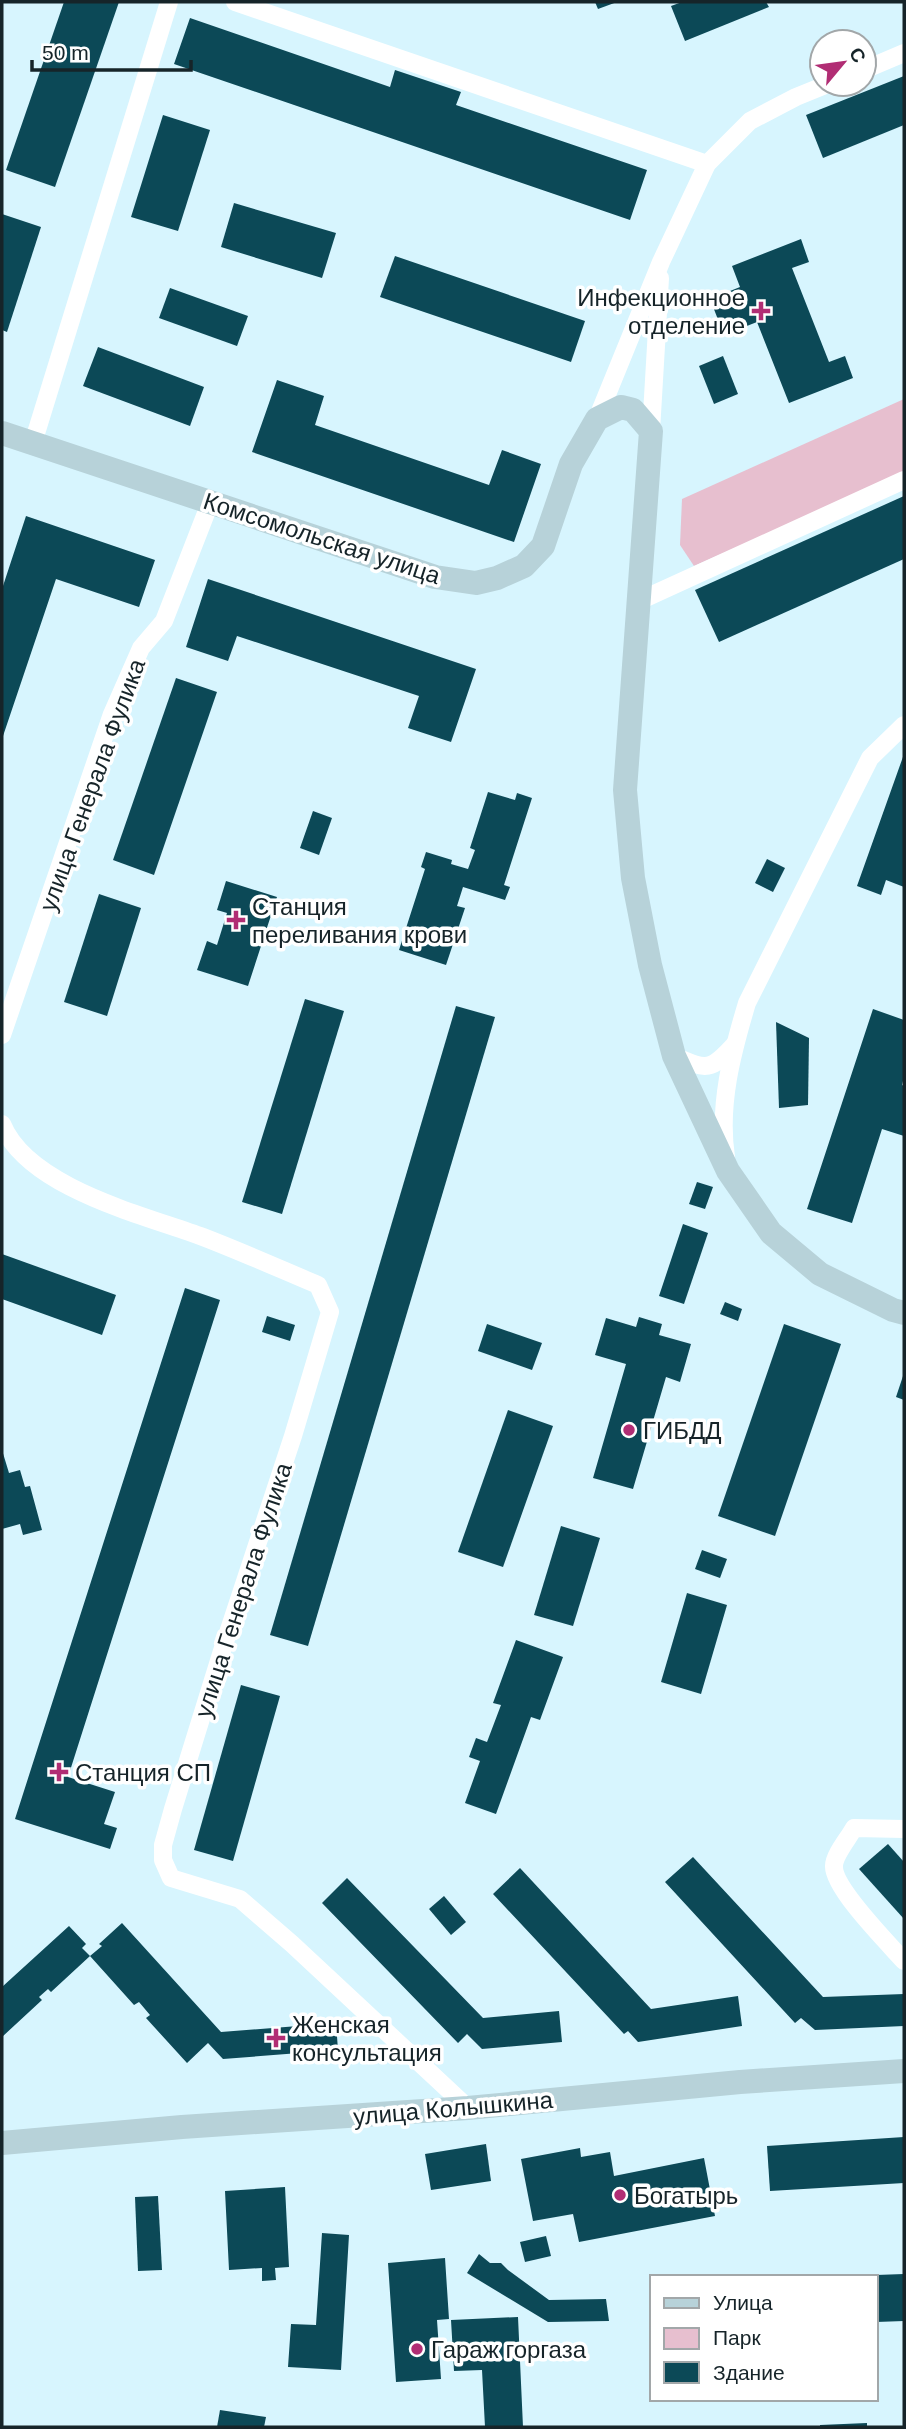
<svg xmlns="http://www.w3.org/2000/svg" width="906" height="2429" font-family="Helvetica,sans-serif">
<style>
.green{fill:#e7bfcf}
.building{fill:#0c4957}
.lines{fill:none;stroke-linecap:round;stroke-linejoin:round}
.street{stroke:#fff;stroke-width:18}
.secondary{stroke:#b7d2d9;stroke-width:24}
.poi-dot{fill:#b12d74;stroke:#fff;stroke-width:2.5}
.labels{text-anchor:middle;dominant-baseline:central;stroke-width:7;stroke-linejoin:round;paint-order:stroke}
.poi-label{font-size:24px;fill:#162429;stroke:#fff;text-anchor:start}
.street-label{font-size:24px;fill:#162429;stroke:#fff}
</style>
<rect width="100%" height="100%" fill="#d7f5fe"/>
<polygon class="green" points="904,399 904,474 694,566 680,545 682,499"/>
<g class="building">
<polygon points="64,2 119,2 55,187 6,170"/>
<polygon points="595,2 617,2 598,9"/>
<polygon points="682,2 766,2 769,7 685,41 671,6"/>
<polygon points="190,18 390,87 395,70 461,92 456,105 647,170 630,220 174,64"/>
<polygon points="904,76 904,125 823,158 806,115"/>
<polygon points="163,115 210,130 178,231 131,217"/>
<polygon points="234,203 336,233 322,278 221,247"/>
<polygon points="2,214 41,227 7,332 2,330"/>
<polygon points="801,239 809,262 792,268 829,362 845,356 853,378 789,403 757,322 724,335 710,299 740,287 732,266"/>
<polygon points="395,256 585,321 571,362 380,297"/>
<polygon points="170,288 248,316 237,346 159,318"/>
<polygon points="98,347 204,387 190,426 83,386"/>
<polygon points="723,356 738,394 714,404 699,366"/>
<polygon points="277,380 324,396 315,425 489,485 502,450 541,464 514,542 252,452"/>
<polygon points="904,496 904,559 719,642 695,590"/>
<polygon points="26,516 155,560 139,607 56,579 2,739 2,589"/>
<polygon points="208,579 476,669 451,742 408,728 419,696 237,636 228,661 186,647"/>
<polygon points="176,678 217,692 154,875 113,860"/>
<polygon points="904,754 904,887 886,880 881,895 857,886"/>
<polygon points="488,792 515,800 517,793 532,798 504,885 510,887 505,900 463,887 457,906 465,908 446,965 399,950 425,869 421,867 426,852 452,860 451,864 468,869 475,850 470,848"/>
<polygon points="313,811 332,818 319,855 300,848"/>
<polygon points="767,859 785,868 773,892 755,883"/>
<polygon points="226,881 277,897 248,986 197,970 207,941 217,945 227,913 217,910"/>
<polygon points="99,894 141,908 107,1016 64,1002"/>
<polygon points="305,999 344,1011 282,1214 242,1202"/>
<polygon points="456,1006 495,1017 308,1646 270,1635"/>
<polygon points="873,1009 904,1020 904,1077 902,1085 904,1086 904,1136 882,1129 852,1223 807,1209"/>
<polygon points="776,1022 809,1038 808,1105 779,1108"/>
<polygon points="697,1182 713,1187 705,1209 689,1204"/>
<polygon points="683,1224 708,1233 684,1304 659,1296"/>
<polygon points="2,1254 116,1295 102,1335 2,1299"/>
<polygon points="185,1288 220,1300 68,1777 115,1792 104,1824 117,1828 110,1849 15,1819"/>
<polygon points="725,1302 742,1309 738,1321 720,1314"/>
<polygon points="267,1316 295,1325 290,1341 262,1332"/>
<polygon points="639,1317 662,1324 659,1335 691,1344 680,1382 666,1377 633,1489 593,1478 626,1364 595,1355 606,1318 636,1327"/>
<polygon points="487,1324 542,1343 532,1370 478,1351"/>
<polygon points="784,1324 841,1344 775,1536 718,1516"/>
<polygon points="904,1373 904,1400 896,1397"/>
<polygon points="508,1410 553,1426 503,1567 458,1552"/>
<polygon points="2,1450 9,1473 20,1470 25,1487 30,1486 42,1530 23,1535 20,1524 2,1529"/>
<polygon points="561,1526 600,1538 573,1626 534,1615"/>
<polygon points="702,1550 727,1559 720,1578 695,1569"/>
<polygon points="687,1593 727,1605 701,1694 661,1682"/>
<polygon points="516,1640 563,1657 540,1720 531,1717 496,1814 465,1803 480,1761 469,1757 476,1738 487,1742 501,1705 493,1703"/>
<polygon points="241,1685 280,1696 233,1861 194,1850"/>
<polygon points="888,1844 904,1862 904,1919 859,1869"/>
<polygon points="693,1857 823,1997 904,1994 904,2026 815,2030 801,2018 795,2023 665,1882"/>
<polygon points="520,1868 651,2009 738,1996 742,2026 638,2042 628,2031 624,2034 493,1894"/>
<polygon points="347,1878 483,2018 559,2011 562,2042 482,2049 467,2034 458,2043 322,1903"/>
<polygon points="444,1896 466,1922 451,1935 429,1909"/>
<polygon points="122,1923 221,2032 336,2023 338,2050 223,2059 208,2043 187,2063 146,2018 150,2015 139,2002 134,2005 90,1956 102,1946 99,1944"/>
<polygon points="69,1926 86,1944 82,1948 90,1956 51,1992 48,1989 39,1997 42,2000 2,2037 2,1987"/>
<polygon points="904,2137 904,2183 770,2191 767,2146"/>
<polygon points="486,2144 491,2181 431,2190 425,2154"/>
<polygon points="580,2148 581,2157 610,2152 614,2176 704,2158 715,2216 579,2242 573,2214 533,2221 521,2159"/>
<polygon points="285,2187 289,2267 275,2268 276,2280 262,2281 262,2268 229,2270 225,2191"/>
<polygon points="158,2196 162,2270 138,2271 135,2197"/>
<polygon points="322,2233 349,2235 341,2370 288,2367 291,2324 316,2325"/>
<polygon points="546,2236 551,2256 525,2262 520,2242"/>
<polygon points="479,2254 490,2263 501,2263 508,2270 549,2300 606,2299 609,2321 548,2322 467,2273"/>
<polygon points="445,2258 449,2319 437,2320 441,2379 396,2382 388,2263"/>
<polygon points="904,2274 904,2321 876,2322 876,2275"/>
<polygon points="518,2317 523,2427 485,2427 482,2370 454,2371 451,2320"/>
<polygon points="220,2410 266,2417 264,2427 217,2427"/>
<polygon points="867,2423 867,2427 820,2427 820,2425"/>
</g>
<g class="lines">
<g class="street">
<polyline points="235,2 707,164"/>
<polyline points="864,70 904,53"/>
<polyline points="597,419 661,262 707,164 750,121 796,97 828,84"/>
<polyline points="651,431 660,278"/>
<polyline points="33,443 169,2"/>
<polyline points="639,601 904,480"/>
<polyline points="2,1035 112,714 141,648 164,621 210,503"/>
<path d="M 674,1056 C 707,1070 710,1072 735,1044"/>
<path d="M 2,1124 C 28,1188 144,1215 203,1237 C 242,1252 280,1269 318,1285 L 330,1312 L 293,1436 L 221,1654 L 173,1809 L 163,1845 L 163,1860 L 171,1878 L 240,1899 L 292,1944 L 468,2108"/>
<path d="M 726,1157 C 718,1105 732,1053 747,1003 L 870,758 L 904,725"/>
<path d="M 904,1829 L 854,1828 C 848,1839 834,1855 834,1866 C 833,1888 888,1943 904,1961"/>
</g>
<g class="secondary">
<polyline points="2,433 435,577 476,583 497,578 524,566 543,546 571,464 597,419 621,407 633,410 651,431 625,790 633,878 650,965 674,1056 728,1171 771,1233 820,1274 893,1310 904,1313"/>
<polyline points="2,2143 182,2127 468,2108 740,2082 904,2071"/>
</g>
</g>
<g class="poi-dot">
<path d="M757.5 300.5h7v7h7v7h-7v7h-7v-7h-7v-7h7z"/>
<path d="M232.5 909.5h7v7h7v7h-7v7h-7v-7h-7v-7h7z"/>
<circle cx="629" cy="1430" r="7"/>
<path d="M55.5 1761.5h7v7h7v7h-7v7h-7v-7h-7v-7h7z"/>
<path d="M272.5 2027.5h7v7h7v7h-7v7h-7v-7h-7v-7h7z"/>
<circle cx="620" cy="2195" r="7"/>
<circle cx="417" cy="2349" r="7"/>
</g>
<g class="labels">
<g class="poi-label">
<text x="745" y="297" text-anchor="end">Инфекционное<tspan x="745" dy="28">отделение</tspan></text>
<text x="252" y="906">Станция<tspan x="252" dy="28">переливания крови</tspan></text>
<text x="643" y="1430">ГИБДД</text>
<text x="75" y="1772">Станция СП</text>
<text x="292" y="2024">Женская<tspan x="292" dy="28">консультация</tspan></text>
<text x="634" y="2195">Богатырь</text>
<text x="431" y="2349">Гараж горгаза</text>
</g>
<g class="street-label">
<text transform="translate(322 538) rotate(18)">Комсомольская улица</text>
<text transform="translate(92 785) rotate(-70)">улица Генерала Фулика</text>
<text transform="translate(243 1590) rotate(-72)">улица Генерала Фулика</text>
<text transform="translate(453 2108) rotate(-5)">улица Колышкина</text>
</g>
</g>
<rect width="906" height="2429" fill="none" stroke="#162429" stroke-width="7"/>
<rect x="650" y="2275" width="228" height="126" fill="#ffffff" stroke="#a2a7a9" stroke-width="2"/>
<rect x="664" y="2298" width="35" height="10" fill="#b7d2d9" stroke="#a2a7a9" stroke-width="2"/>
<text x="713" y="2310" font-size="21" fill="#162429">Улица</text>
<rect x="664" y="2328" width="35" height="21" fill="#e7bfcf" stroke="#a2a7a9" stroke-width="2"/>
<text x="713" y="2345" font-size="21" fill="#162429">Парк</text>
<rect x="664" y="2362" width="35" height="21" fill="#0c4957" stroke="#a2a7a9" stroke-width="2"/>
<text x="713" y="2380" font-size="21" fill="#162429">Здание</text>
<g transform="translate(843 63) rotate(61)"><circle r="33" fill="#ffffff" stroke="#a2a7a9" stroke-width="2"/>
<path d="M0-5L12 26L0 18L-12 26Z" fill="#b12d74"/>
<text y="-10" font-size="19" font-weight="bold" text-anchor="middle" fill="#162429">С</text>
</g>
<path d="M32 60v10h159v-10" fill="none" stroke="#162429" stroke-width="3.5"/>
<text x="42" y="60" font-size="21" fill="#162429" stroke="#ffffff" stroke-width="5" paint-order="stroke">50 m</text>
</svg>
